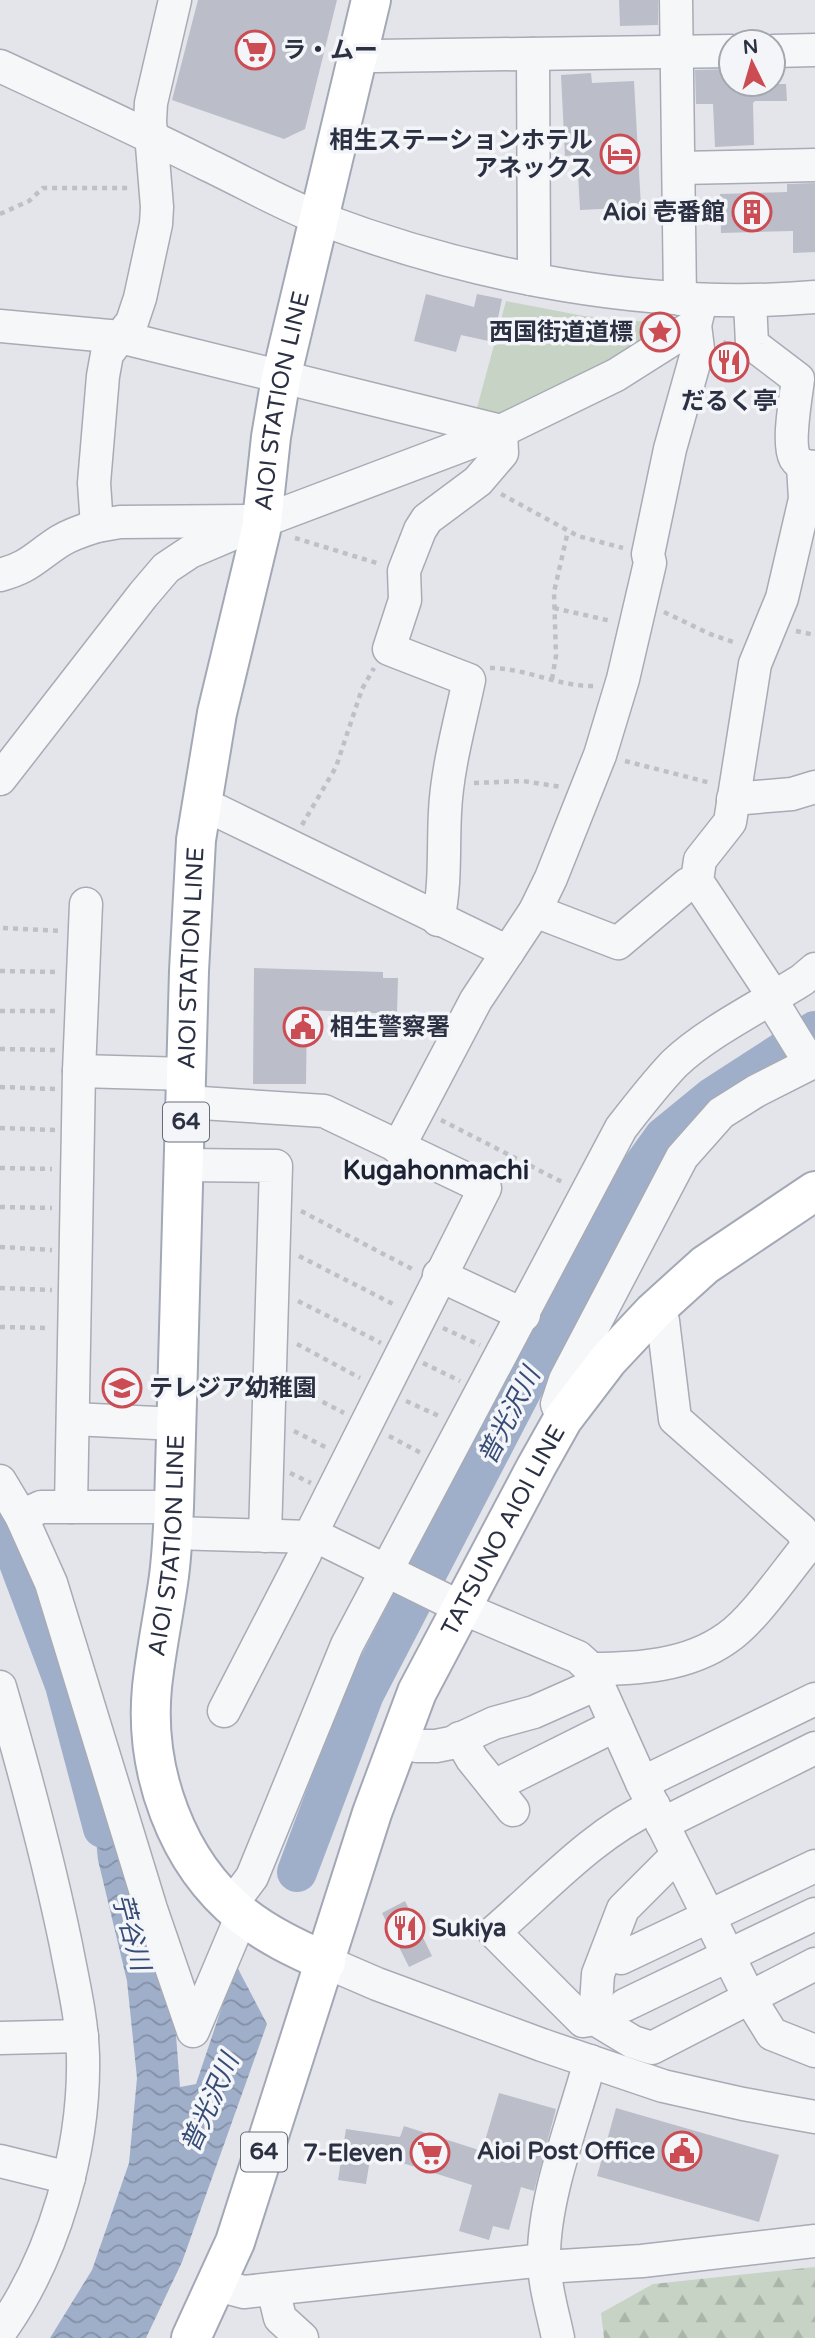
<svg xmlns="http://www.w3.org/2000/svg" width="815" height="2338" font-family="'Varela Round','Noto Sans JP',sans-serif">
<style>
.forest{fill:url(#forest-firs)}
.park{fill:#c7d4c5}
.water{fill:url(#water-waves)}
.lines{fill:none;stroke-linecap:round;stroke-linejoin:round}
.river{stroke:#a0afc9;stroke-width:40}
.building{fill:#bbbec8}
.minor-casing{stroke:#a8abb5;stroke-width:35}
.major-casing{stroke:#a3a8b6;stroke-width:42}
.path{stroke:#bdc0c6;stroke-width:4.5;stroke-dasharray:5 5;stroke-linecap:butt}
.minor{stroke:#f6f7f9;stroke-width:32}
.major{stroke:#fff;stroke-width:38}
.labels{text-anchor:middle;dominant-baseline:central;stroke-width:7;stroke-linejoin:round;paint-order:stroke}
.shield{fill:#f3f5f8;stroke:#676c79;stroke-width:2}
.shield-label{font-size:23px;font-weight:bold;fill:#2b3143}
.poi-label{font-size:24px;font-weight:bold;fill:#2b3143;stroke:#f3f5f8;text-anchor:end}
.street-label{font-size:24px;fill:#2b3143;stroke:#f3f5f8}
.neighbourhood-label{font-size:26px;font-weight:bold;fill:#1d2334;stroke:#f3f5f8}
.water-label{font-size:26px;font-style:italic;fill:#364c76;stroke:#f3f5f8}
</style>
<defs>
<pattern id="forest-firs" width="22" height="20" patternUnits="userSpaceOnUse" patternTransform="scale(1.75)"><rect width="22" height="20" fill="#c7d4c5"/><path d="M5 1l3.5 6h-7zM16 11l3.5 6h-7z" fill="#abb6aa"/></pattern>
<pattern id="water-waves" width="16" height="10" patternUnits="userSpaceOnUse" patternTransform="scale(1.75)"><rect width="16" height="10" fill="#a0afc9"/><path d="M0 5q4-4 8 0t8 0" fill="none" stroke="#838fa5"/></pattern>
</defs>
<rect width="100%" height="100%" fill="#e3e5eb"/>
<polygon class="forest" points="815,2267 815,2338 604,2338 601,2313 653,2284"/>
<polygon class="park" points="506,301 584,316 648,322 648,345 503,417 475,415"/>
<polygon class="water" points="84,1725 151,1942 176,2035 180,2087 196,2084 236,1965 267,2024 182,2262 146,2338 50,2338 92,2270 129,2163 137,2078 127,1981 98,1860"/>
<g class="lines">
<g class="river">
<polyline points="0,1531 18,1560 65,1685 103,1828"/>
<polyline points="297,1872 364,1694 625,1191 664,1137 713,1097 815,1031"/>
</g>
</g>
<g class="building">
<polygon points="198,0 337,0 305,129 284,139 172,100"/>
<polygon points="619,0 658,0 658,25 620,26"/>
<polygon points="731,69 731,84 786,84 787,101 755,101 753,103 754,145 715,147 713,104 696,104 695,70"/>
<polygon points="591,73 592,83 634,81 641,207 580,210 577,155 565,156 561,75"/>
<polygon points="815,183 815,252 793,253 793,231 721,233 720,194 787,192 787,184"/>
<polygon points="426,294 474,307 477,294 502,299 493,342 461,335 456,352 414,341"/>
<polygon points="724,340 734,344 740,358 734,372 714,364"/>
<polygon points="254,968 383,972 383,978 398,978 397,1014 307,1010 306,1084 253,1084"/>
<polygon points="405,1901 432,1956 409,1967 382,1913"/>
<polygon points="499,2093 556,2109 534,2191 521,2187 509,2230 493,2226 489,2240 459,2231 472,2185 371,2153 366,2184 338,2180 346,2129 400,2137 404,2126 482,2151"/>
<polygon points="616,2108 779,2155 759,2222 597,2176"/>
</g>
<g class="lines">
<defs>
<g id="minor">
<polyline points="175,0 151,103 150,121 157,207 156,224 140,298 132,322 107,354 103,376 94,483 97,526 120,522 247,521"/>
<polyline points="676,0 680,299"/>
<polyline points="773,51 815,50"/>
<polyline points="359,53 376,56 731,51"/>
<path d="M 0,66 C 69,98 138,130 206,164 C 244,182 282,204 321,219 C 474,277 651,311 815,297"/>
<polyline points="680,168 815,165"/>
<polyline points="531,279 534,265 533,54"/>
<path d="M 750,301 L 752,344 L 798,379 C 796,397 787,443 795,458 C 800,466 807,466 815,467"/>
<polyline points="0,326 120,337 501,431"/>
<polyline points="803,465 805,499 782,598 755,664 730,822 700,860 697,881 766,985 778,1011 810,1063"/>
<path d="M 0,575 C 30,567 35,557 60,541 C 71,534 84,530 97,526"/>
<polyline points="0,779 143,595 166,568 190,552 263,521 501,431 616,375 695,325 701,301"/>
<polyline points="733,799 792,794 815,787"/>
<polyline points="201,808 218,811 508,952"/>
<polyline points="535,911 618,943 688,884 697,881"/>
<path d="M 438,920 C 446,884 443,849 445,812 C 447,768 460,723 469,680 L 389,649 L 405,600 L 404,571 L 420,530 L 427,519 L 478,481 L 502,453 L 501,431"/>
<polyline points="79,1071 187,1074"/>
<polyline points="186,1102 324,1111 485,1188 315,1526 305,1554 224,1711"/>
<polyline points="398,1148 476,1000 535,911 551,878 600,755 623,679 650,563 648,554 670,449 698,349 695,325"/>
<polyline points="185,1165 276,1166 265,1536"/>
<polyline points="439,1275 524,1315"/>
<polyline points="73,1419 177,1424"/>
<polyline points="563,1419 557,1404 565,1380 682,1157 721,1113 756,1091 815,1061"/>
<polyline points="0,1481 21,1516 51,1583 151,1909 193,2031 242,1915"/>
<polyline points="71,1507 79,1071 86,904"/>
<polyline points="21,1516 41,1507 174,1507"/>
<polyline points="173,1533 311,1537 326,1541 462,1608 578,1657 591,1669 642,1783 749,1997 772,2034 815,2051"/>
<path d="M 591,1669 C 637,1669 688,1666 727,1638 C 754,1620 787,1570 809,1544 L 801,1530 L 675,1419 L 663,1321 L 653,1312"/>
<path d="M 0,1687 C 25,1773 48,1858 66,1945 C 73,1982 82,2019 83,2056 C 85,2149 54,2257 0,2332"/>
<polyline points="460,1738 472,1759 513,1810"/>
<polyline points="399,1741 417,1746 436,1746 451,1743 494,1723 534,1712 597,1684"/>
<polyline points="642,1783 815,1699"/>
<polyline points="494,1786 616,1725"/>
<polyline points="662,1824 815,1748"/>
<polyline points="679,1858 671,1861 623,1909 598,1974 595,2019 633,2042 652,2048 815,1964"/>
<path d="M 231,1905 L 252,1877 L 347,1645 L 621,1128 C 638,1106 655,1084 674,1064 C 706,1033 764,1004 802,980 L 815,969"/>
<polyline points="621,1958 815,1866"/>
<polyline points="326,1962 377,1984 542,2045 663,2086 743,2104 815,2117"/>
<polyline points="625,2005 815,1914"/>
<path d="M 595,2019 L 583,2021 L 494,1932 C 545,1888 593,1834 654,1806"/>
<polyline points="0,2038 82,2036"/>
<polyline points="0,2161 69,2178"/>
<polyline points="561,2266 642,2261 815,2241"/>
<polyline points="217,2285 244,2292 544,2260"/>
<polyline points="273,2289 280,2318 302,2338"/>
<path d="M 558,2338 C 553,2313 544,2285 544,2259 C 543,2198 574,2121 590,2061"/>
</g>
<g id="major">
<path id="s1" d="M 326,1962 C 297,1949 267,1935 242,1915 C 176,1862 144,1770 152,1687 C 156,1650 164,1613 169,1576 C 172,1553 173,1530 174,1507 L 189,971 L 196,840 L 217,713 L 261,530 L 271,437 L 281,378 L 371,0"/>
<path id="s2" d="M 191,2338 L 235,2242 L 372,1813 L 417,1692 L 536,1467 L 563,1419 L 608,1360 L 653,1312 L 705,1265 L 815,1191"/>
</g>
</defs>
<use href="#minor" class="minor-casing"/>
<use href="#major" class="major-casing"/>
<g class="path">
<polyline points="0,214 29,201 43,188 132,188"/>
<polyline points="501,494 578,536 623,548"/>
<polyline points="295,538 380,564"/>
<polyline points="554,608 611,621"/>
<polyline points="664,612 710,634 736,643"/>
<polyline points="796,631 815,635"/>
<path d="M 490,668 C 526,668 559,687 595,686"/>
<polyline points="552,679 556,656 554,592 568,531"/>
<polyline points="625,761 711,783"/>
<polyline points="474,783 523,781 562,787"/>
<polyline points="302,825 336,767 362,689 374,668"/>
<polyline points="3,928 61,931"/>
<polyline points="0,971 59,972"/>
<polyline points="0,1011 59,1011"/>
<polyline points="0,1049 55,1050"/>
<polyline points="0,1087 55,1089"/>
<polyline points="441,1120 564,1183"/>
<polyline points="0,1128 55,1130"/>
<polyline points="0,1168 52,1169"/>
<polyline points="0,1207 52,1208"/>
<polyline points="301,1211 414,1270"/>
<polyline points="0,1247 52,1250"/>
<polyline points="299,1256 397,1306"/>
<polyline points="0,1288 52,1290"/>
<polyline points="298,1301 381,1343"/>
<polyline points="0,1327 48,1328"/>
<polyline points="443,1328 480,1345"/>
<polyline points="297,1344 360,1378"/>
<polyline points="423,1363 460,1381"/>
<polyline points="296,1388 344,1413"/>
<polyline points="406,1401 439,1416"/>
<polyline points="294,1431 327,1448"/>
<polyline points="389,1436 421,1453"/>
<polyline points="290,1473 311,1483"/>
</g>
<use href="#minor" class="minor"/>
<use href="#major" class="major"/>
</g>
<defs>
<symbol id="supermarket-ring" viewBox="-11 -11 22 22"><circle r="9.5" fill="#f3f5f8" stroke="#cb4d53" stroke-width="1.5"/><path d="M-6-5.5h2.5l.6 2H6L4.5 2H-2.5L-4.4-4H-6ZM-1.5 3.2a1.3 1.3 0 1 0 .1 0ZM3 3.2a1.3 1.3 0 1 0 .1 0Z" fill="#cb4d53"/></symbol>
<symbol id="hotel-ring" viewBox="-11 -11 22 22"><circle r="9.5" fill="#f3f5f8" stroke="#cb4d53" stroke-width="1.5"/><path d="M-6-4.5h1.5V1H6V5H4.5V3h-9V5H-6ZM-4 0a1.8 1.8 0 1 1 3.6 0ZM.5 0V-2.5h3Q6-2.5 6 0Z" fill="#cb4d53"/></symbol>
<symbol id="building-ring" viewBox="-11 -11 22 22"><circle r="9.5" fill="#f3f5f8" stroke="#cb4d53" stroke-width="1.5"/><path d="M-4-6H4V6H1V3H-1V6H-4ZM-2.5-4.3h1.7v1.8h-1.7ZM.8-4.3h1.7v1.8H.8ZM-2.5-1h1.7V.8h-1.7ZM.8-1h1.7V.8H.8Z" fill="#cb4d53"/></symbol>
<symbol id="sight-ring" viewBox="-11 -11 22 22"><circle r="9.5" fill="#f3f5f8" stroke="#cb4d53" stroke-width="1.5"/><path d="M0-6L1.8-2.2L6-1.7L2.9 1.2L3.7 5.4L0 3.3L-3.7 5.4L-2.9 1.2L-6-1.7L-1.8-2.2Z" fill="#cb4d53"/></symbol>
<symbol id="restaurant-ring" viewBox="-11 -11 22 22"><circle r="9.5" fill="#f3f5f8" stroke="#cb4d53" stroke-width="1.5"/><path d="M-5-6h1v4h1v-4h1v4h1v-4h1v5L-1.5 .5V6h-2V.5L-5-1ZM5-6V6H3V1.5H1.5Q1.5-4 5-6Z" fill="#cb4d53"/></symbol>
<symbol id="civic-ring" viewBox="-11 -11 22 22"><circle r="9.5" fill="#f3f5f8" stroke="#cb4d53" stroke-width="1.5"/><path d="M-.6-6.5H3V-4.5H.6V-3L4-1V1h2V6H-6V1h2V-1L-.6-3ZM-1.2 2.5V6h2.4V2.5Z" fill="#cb4d53"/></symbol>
<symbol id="school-ring" viewBox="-11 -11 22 22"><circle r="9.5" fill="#f3f5f8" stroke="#cb4d53" stroke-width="1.5"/><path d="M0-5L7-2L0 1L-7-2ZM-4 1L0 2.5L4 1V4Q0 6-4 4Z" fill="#cb4d53"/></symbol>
</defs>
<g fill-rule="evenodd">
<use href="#supermarket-ring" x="233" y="28" width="44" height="44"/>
<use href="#hotel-ring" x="598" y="132" width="44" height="44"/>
<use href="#building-ring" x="730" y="190" width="44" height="44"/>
<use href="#sight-ring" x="638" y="310" width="44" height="44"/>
<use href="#restaurant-ring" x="707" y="340" width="44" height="44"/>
<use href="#civic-ring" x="281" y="1005" width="44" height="44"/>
<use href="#school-ring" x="100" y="1366" width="44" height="44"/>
<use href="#restaurant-ring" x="383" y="1906" width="44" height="44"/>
<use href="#civic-ring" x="660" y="2129" width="44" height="44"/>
<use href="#supermarket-ring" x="408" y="2131" width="44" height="44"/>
</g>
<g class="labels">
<g class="shield">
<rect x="163" y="1102.5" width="46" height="39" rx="5"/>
<rect x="241" y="2132.5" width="46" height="39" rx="5"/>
</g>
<g class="shield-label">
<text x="186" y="1122">64</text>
<text x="264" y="2152">64</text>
</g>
<g class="poi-label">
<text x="282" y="50" text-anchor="start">ラ・ムー</text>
<text x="593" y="140">相生ステーションホテル<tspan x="593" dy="28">アネックス</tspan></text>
<text x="725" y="212">Aioi 壱番館</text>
<text x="633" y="332">西国街道道標</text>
<text x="729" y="401" text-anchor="middle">だるく亭</text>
<text x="330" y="1027" text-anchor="start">相生警察署</text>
<text x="149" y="1388" text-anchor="start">テレジア幼稚園</text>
<text x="432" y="1928" text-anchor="start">Sukiya</text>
<text x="655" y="2151">Aioi Post Office</text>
<text x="403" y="2153">7-Eleven</text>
</g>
<g class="street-label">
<text stroke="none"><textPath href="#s1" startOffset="1648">AIOI STATION LINE</textPath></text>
<text stroke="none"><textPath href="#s1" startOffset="1082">AIOI STATION LINE</textPath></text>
<text stroke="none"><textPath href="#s2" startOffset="868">TATSUNO AIOI LINE</textPath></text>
<text stroke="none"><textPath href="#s1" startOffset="494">AIOI STATION LINE</textPath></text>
</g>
<g class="neighbourhood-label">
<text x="436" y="1170">Kugahonmachi</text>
</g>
<g class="water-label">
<text transform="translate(509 1416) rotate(-63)">普光沢川</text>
<text transform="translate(131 1932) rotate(75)">苧谷川</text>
<text transform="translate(210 2103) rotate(-66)">普光沢川</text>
</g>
</g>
<g transform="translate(752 63) rotate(355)"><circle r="33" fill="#f3f5f8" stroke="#a3a7b0" stroke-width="2"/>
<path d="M0-5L12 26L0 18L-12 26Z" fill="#cb4d53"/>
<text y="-10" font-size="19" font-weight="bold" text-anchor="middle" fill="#2b3143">N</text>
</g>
</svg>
